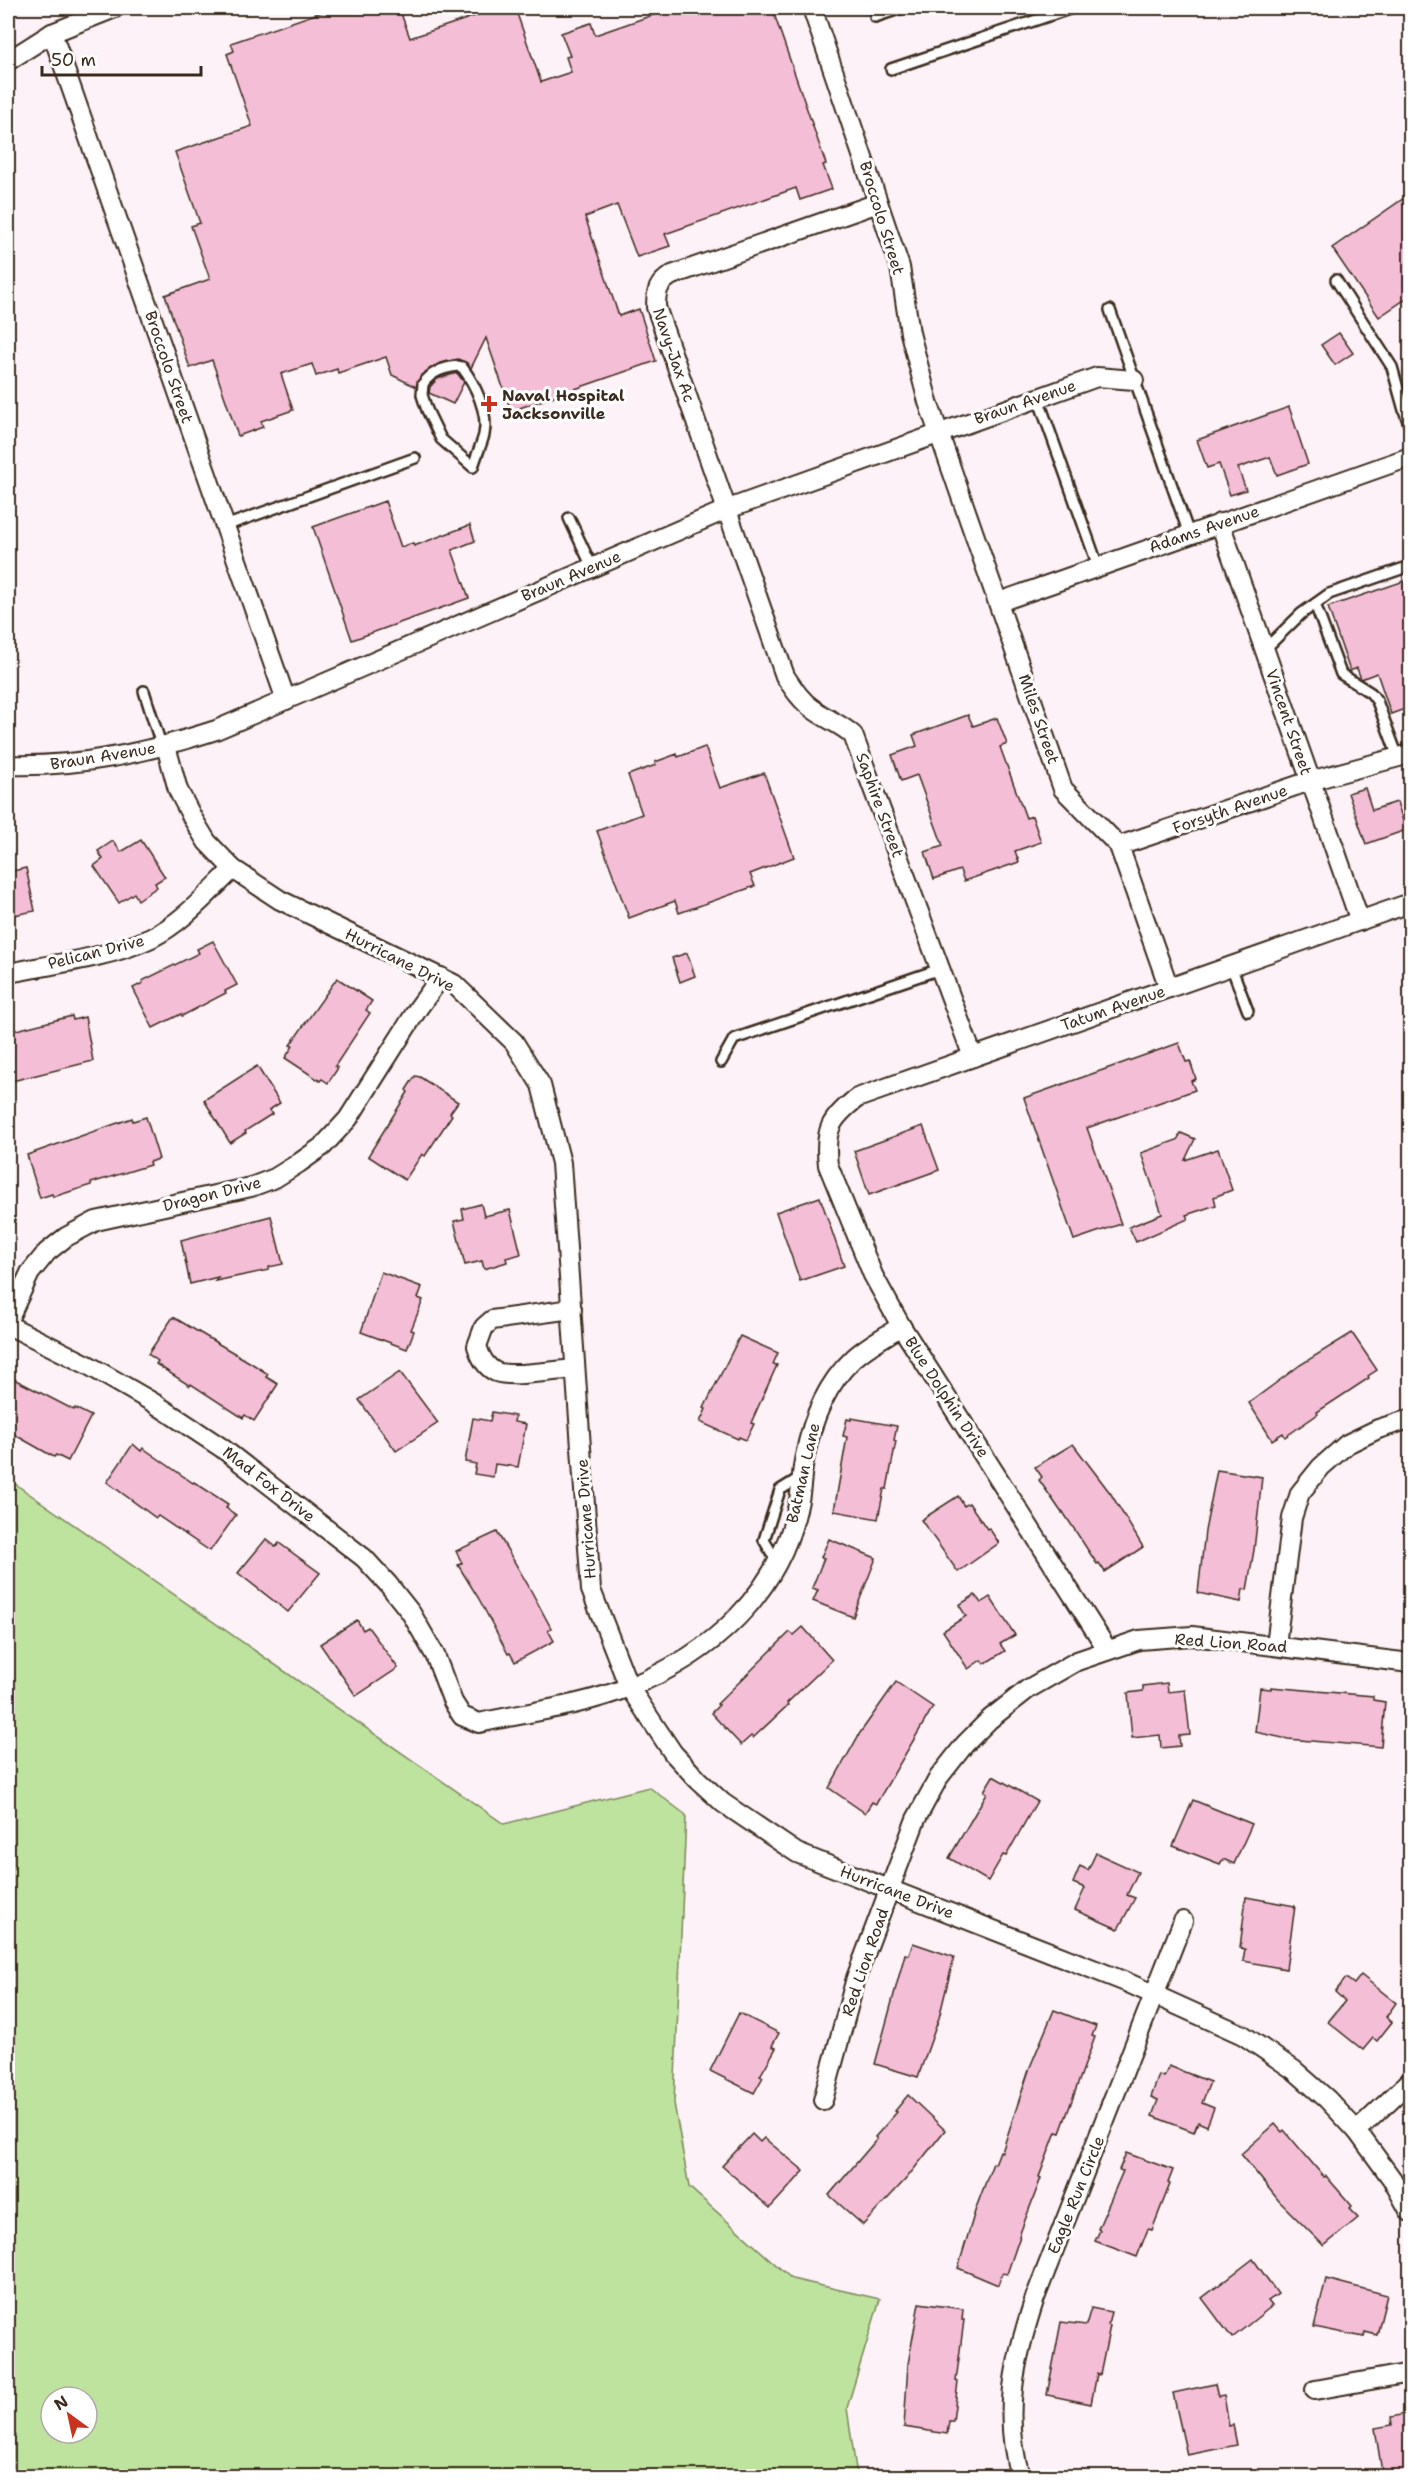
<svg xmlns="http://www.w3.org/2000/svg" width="1418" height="2484" font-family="'Shantell Sans',sans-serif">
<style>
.green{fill:#bee39e;stroke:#7c865e;stroke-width:1.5;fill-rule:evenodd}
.building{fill:#f4bed7;stroke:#3b2a1e;stroke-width:1.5}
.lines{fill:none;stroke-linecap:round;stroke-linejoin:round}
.service-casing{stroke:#3b2a1e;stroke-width:14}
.minor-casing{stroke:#3b2a1e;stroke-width:22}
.service{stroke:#fff;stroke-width:9}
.minor{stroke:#fff;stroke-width:18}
.poi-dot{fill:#c8321e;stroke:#fff;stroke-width:2}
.labels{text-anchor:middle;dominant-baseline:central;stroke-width:6;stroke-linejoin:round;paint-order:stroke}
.street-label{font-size:16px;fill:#3b2a1e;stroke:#fff}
.poi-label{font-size:16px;font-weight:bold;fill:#3b2a1e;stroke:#fff;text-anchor:start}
</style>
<rect width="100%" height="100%" fill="#fdf2f7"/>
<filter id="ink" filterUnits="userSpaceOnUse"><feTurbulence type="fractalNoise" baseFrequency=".0167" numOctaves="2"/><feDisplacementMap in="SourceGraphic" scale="12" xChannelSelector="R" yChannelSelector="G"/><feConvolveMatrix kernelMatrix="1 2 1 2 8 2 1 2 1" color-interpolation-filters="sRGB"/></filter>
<g filter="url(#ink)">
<path class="green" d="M 8,1479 L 504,1824 L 649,1787 L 686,1815 L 674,2103 L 689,2187 L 792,2279 L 880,2299 L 847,2408 L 857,2476 L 8,2476 ZM 51,2397 L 87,2397 L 87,2433 L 51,2433 Z"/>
<g class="building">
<polygon points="333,8 399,8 410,38 478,15 475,8 515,8 541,82 571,72 566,57 570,56 561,33 591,23 595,35 673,8 772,8 826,164 823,165 832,189 800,200 796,188 665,234 670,246 637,257 617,205 585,217 619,316 639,309 656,361 511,411 486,338 471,368 467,363 458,359 440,363 421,375 416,387 392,375 386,357 338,373 337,369 316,376 312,364 281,374 293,410 261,421 263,427 238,436 212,360 190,368 165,295 210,279 191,226 200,223 175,152 252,126 227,54 234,51 231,43"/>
<polygon points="1410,194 1410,296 1379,317 1332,248"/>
<polygon points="1339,333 1353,353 1335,365 1321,345"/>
<polygon points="457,373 464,382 453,404 429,393 430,387 437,379"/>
<polygon points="1289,407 1308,464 1277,475 1270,457 1238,468 1246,490 1230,495 1219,464 1207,468 1197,440"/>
<polygon points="385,501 401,547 413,543 414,546 470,525 475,541 452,550 469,598 352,640 313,527"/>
<polygon points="1410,579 1410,707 1391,714 1377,673 1361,679 1357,668 1350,671 1328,607"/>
<polygon points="968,715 973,726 997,718 1007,744 1000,747 1026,818 1032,816 1041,842 1015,851 1019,862 964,881 960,870 934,879 925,852 943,846 917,775 901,781 892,755 917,746 913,735"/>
<polygon points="705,747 720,788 764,773 794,857 750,874 755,886 679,913 675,901 629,918 597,831 642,814 628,775 656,765 655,762 677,754 678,757"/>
<polygon points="1365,788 1372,810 1397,802 1406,830 1366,844 1348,793"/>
<polygon points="141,840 165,877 155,883 157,887 138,900 134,893 119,903 94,866 103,859 98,851 113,841 121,852"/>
<polygon points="26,868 35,911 8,916 8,872"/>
<polygon points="213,941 237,985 225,991 226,993 182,1016 181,1014 153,1028 133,988 143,983 142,981 199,953 197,949"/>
<polygon points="687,953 695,976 680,982 672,958"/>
<polygon points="337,978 372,1001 366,1010 370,1013 335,1066 338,1068 328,1083 322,1079 320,1081 285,1058 293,1046 290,1045"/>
<polygon points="72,1016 73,1020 85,1017 93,1061 8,1082 8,1032"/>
<polygon points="1179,1043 1186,1062 1190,1061 1196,1079 1191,1081 1195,1090 1087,1128 1121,1224 1074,1240 1024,1098"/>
<polygon points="257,1066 280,1103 269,1110 272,1114 245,1131 246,1133 230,1143 204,1100"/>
<polygon points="415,1076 420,1077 458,1102 450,1113 452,1115 425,1156 422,1154 405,1180 368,1156 408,1092 406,1090"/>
<polygon points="146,1117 159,1159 149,1162 150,1165 91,1183 91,1185 53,1197 52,1194 40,1198 27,1155 132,1118 133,1121"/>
<polygon points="923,1126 939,1170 869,1195 854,1151"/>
<polygon points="1181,1133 1195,1139 1185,1160 1218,1149 1232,1190 1214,1197 1216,1205 1186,1215 1188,1219 1136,1242 1129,1227 1162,1214 1141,1153 1177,1140"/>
<polygon points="820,1197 844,1266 800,1281 776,1212"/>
<polygon points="481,1204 484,1216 510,1210 521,1254 506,1258 507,1262 484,1269 482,1261 465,1265 454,1221 464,1219 462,1209"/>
<polygon points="271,1216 283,1264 269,1267 269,1270 215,1281 218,1277 190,1284 181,1240"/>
<polygon points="381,1272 422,1287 418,1298 423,1300 411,1330 414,1331 407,1349 361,1332"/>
<polygon points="173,1317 251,1363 268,1374 266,1377 278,1384 254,1421 245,1415 243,1418 191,1384 190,1386 156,1364 158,1361 148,1354"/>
<polygon points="1352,1333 1377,1370 1368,1376 1369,1378 1317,1412 1318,1414 1285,1437 1283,1433 1272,1440 1249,1403 1300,1365"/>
<polygon points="740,1336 778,1353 773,1364 777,1365 751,1423 754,1424 746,1440 739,1437 738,1439 700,1422 706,1409 704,1408"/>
<polygon points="400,1372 438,1423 396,1451 359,1400"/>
<polygon points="8,1376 74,1410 75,1408 91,1416 68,1461 56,1455 54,1457 8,1431"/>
<polygon points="492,1412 515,1416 514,1422 526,1424 518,1467 495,1464 493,1477 474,1474 476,1464 465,1462 473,1418 490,1421"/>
<polygon points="851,1418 897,1426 894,1440 896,1441 887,1489 884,1489 878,1519 834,1511 847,1437 843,1436 847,1419 851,1420"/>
<polygon points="133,1444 141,1451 143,1448 193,1483 194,1482 228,1504 226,1508 236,1515 210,1551 158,1516 156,1518 107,1482"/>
<polygon points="1073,1444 1111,1494 1143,1547 1105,1572 1099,1563 1097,1564 1063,1512 1062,1513 1039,1480 1042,1477 1035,1467"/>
<polygon points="1217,1470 1262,1477 1254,1550 1247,1590 1243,1589 1241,1602 1198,1593 1205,1531"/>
<polygon points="958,1496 964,1506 969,1503 987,1529 989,1528 999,1543 958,1572 921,1520"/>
<polygon points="497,1532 528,1585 551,1628 548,1630 554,1641 515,1662 510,1653 508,1654 479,1599 458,1565 462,1563 456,1551"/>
<polygon points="266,1539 276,1547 279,1543 320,1573 288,1612 238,1573"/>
<polygon points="829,1539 876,1558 853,1617 813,1601 818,1590 812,1588 824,1558 821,1557"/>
<polygon points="975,1595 981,1603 990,1597 1015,1635 1000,1644 1005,1651 984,1664 981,1660 968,1669 943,1631 966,1616 959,1605"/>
<polygon points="357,1620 363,1630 368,1627 398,1668 356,1696 320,1644"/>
<polygon points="803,1627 832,1660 787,1703 788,1705 753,1738 751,1736 741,1745 711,1713 719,1705 717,1704 790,1632 794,1635"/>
<polygon points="896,1682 933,1707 876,1804 872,1802 865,1813 829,1788 860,1733"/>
<polygon points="1167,1683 1168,1692 1185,1690 1190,1735 1179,1736 1180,1746 1161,1748 1160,1735 1132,1738 1128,1693 1143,1691 1143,1686"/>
<polygon points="1271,1687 1373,1696 1373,1700 1385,1702 1381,1747 1288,1739 1255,1732 1260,1688 1271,1689"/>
<polygon points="993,1776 1037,1801 1006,1856 1003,1855 988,1881 949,1858 987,1793 984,1791"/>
<polygon points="1193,1800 1252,1824 1234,1864 1223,1859 1220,1864 1173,1846"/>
<polygon points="1096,1853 1138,1872 1127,1895 1135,1898 1118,1929 1075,1910 1085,1888 1073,1883 1080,1866 1088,1870"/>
<polygon points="1246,1897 1295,1906 1286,1969 1243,1961 1245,1949 1240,1948"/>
<polygon points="913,1943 954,1957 939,2018 918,2077 875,2064 905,1954 909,1955"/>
<polygon points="1361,1975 1396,2003 1386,2017 1392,2022 1377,2041 1373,2038 1363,2050 1328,2022 1345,2001 1335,1992 1346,1978 1354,1984"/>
<polygon points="1054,2010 1096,2026 1092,2036 1095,2037 1060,2133 1056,2132 1039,2177 1041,2178 1019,2236 1020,2236 1007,2274 1002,2273 998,2285 958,2268 976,2208 993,2163 995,2164 1000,2151 1002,2152 1030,2067"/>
<polygon points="739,2013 779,2033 772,2046 776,2048 760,2076 763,2077 754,2093 710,2071"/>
<polygon points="1169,2066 1210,2082 1202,2103 1214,2108 1207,2126 1198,2122 1194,2132 1152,2116 1158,2100 1151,2097 1159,2075 1164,2077"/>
<polygon points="908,2095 945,2130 906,2179 863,2225 829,2195 877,2139 875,2137 897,2112 895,2111"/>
<polygon points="1275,2124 1282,2132 1284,2130 1324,2177 1326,2176 1352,2206 1349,2209 1358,2218 1324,2246 1279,2201 1241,2154"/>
<polygon points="752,2134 760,2142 764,2138 804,2171 770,2208 722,2166"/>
<polygon points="1126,2153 1173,2170 1168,2183 1170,2184 1152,2230 1148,2229 1137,2257 1095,2241 1100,2230 1098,2229 1123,2171 1119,2170"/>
<polygon points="1253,2259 1278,2294 1268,2301 1272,2306 1232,2338 1202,2298"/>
<polygon points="1326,2279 1387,2295 1377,2335 1365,2332 1364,2337 1314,2327"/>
<polygon points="919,2303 963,2309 962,2320 964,2320 956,2381 958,2382 953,2421 949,2421 947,2434 904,2427 908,2364"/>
<polygon points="1091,2308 1111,2312 1108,2325 1110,2326 1100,2375 1097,2374 1091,2404 1047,2395 1061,2322 1086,2325"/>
<polygon points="1215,2384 1218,2396 1224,2395 1229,2426 1233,2425 1237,2445 1187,2455 1173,2393"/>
<polygon points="1410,2413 1410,2476 1394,2476 1393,2470 1382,2472 1375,2428 1392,2425 1391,2417"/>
</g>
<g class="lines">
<defs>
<g id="service">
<polyline points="875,17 902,8"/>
<polyline points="891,69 1072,8"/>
<polyline points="1336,280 1392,367 1404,410 1410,427"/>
<polyline points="1110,310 1189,534"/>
<path d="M 457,366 L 462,367 C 475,384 489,413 484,435 C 481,446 476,456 473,467 L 441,439 L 427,410 L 422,395 L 423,384 C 431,372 443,368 457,366 Z"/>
<polyline points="1038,398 1098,566"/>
<polyline points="569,518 592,567"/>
<polyline points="225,526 415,458"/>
<polyline points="1315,604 1341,674 1371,693 1377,701 1398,757"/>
<polyline points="1264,650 1301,614 1329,594 1410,566"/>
<polyline points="144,691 162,748"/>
<polyline points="1231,966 1248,1011"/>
<polyline points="721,1062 734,1039 940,969"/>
<polyline points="777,1562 764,1540 780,1490 801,1477"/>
</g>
<g id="minor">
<polyline points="812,8 900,267 910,333 928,402 1063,789 1119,846 1169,988"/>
<polyline points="52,33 286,700"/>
<polyline points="8,61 52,33 115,8"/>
<path d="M 878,203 L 672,275 C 658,283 656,291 656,307 L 785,676 C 793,688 801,701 813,709 C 826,719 841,724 853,735 L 973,1057"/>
<polyline points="1220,523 1360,921"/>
<polyline points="999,602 1410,457"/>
<polyline points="166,746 178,790 193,819 207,842 233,869 280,900 454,984 514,1042 541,1085 561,1163 591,1590 629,1687 673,1753 698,1780 723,1803 797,1853 1126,1982 1243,2035 1294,2070 1327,2099 1357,2131 1392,2179 1410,2212"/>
<path d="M 8,765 C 82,767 145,753 216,730 L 728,509 L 1097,377 L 1134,380"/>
<polyline points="1119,846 1310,781 1410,754"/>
<path d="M 8,973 C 53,964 109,958 151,938 C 182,923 208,893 233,869"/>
<path d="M 572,1309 L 492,1320 L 484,1327 L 477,1346 C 480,1356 485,1367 496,1372 C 512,1378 557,1370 575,1369"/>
<polyline points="8,1320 30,1273 47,1252 66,1237 96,1221 251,1187 275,1178 299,1163 323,1146 348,1119 419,1007 441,977"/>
<path d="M 8,1325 L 88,1365 L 154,1403 L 222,1448 L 364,1558 L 388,1584 L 411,1613 L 435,1655 L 453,1702 L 462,1716 L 479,1723 C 529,1712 582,1706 629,1687 C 711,1655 779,1594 798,1505 C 802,1489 801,1472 805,1456 C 812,1420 826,1385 852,1360 C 866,1346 885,1337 901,1326"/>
<polyline points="1276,1645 1292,1518 1300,1493 1321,1467 1347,1444 1378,1429 1410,1419"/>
<path d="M 1107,1649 L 901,1326 L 873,1275 L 828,1165 C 824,1130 830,1119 857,1098 L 1410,903"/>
<polyline points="823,2100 856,1978 916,1819 939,1777 965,1744 990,1719 1028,1689 1077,1661 1139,1640 1192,1636 1410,1663"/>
<polyline points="1357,2131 1410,2081"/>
<polyline points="1315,2390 1410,2373"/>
<path d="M 1020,2476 C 1002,2413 1015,2358 1035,2298 L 1183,1921"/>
</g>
</defs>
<use href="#service" class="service-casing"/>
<use href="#minor" class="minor-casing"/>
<use href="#service" class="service"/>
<use href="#minor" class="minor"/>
</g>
</g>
<path class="poi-dot" d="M486 395h6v6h6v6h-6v6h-6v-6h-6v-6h6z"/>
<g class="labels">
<g class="street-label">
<text transform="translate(882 218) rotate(73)">Broccolo Street</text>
<text transform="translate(674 355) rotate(71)">Navy-Jax Ac</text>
<text transform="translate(169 367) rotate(71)">Broccolo Street</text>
<text transform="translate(1025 402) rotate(-19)">Braun Avenue</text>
<text transform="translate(1204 529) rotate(-19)">Adams Avenue</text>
<text transform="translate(571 576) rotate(-23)">Braun Avenue</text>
<text transform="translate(1039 719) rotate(71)">Miles Street</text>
<text transform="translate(1289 722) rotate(71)">Vincent Street</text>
<text transform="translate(103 756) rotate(-9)">Braun Avenue</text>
<text transform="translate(880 805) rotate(70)">Saphire Street</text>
<text transform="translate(1230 809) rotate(-19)">Forsyth Avenue</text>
<text transform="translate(96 952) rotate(-14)">Pelican Drive</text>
<text transform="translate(400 960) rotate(27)">Hurricane Drive</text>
<text transform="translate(1113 1008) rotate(-19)">Tatum Avenue</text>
<text transform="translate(212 1194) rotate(-14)">Dragon Drive</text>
<text transform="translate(947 1397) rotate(57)">Blue Dolphin Drive</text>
<text transform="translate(803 1473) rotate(-77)">Batman Lane</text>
<text transform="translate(269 1484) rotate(38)">Mad Fox Drive</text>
<text transform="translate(586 1519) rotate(-94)">Hurricane Drive</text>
<text transform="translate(1231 1643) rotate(4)">Red Lion Road</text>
<text transform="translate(897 1892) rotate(21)">Hurricane Drive</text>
<text transform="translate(865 1962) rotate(-71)">Red Lion Road</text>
<text transform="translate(1076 2195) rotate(-68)">Eagle Run Circle</text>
</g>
<g class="poi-label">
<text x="502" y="395">Naval Hospital<tspan x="502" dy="18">Jacksonville</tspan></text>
</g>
</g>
<rect width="1418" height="2484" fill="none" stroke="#fff" stroke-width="30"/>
<rect x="15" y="15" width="1388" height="2454" fill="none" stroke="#3b2a1e" stroke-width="2" filter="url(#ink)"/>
<g transform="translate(69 2415) rotate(327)"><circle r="28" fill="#ffffff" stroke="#b1aaa5" stroke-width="1.5"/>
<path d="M0-4.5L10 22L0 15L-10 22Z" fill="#c8321e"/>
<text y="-9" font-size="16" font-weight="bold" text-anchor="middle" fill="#3b2a1e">N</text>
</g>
<path d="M42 66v9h159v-9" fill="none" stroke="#3b2a1e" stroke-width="3"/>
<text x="51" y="66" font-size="18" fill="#3b2a1e" stroke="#ffffff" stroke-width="4.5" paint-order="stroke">50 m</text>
</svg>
